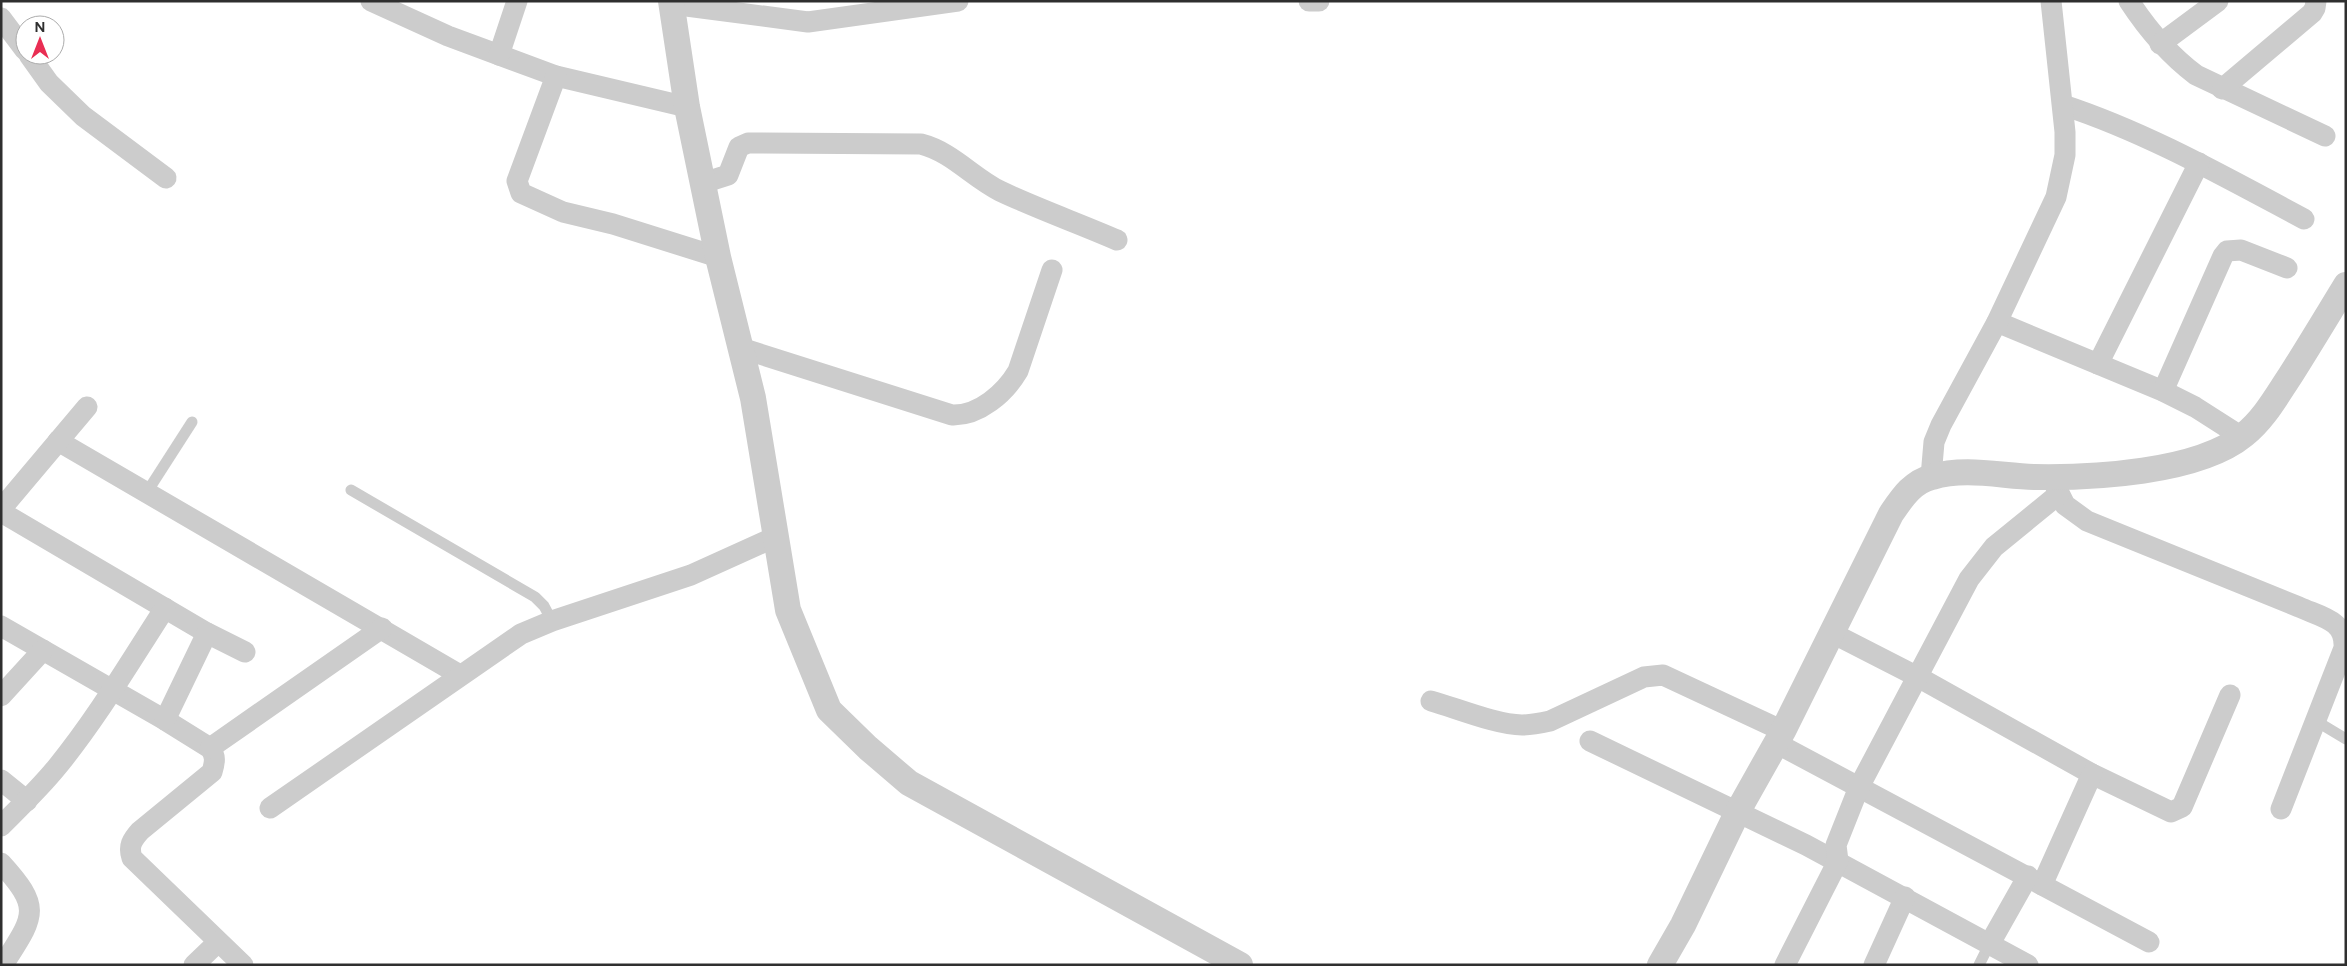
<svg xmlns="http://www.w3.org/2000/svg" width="2347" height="966" font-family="Figtree,sans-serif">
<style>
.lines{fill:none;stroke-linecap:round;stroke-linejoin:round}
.service{stroke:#ccc;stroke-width:11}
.minor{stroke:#ccc;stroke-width:21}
.tertiary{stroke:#ccc;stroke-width:26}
</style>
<rect width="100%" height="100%" fill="#fff"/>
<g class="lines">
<g class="service">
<polyline points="351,490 535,597 544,606 552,621"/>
<polyline points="147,492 192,422"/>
<polyline points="2316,721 2346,739"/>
<polyline points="1979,965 1989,945"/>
</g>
<g class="minor">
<polyline points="371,1 448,36 556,76 687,107"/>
<polyline points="1309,1 1319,1"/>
<path d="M 2129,1 C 2148,30 2168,54 2196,75 L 2325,136"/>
<polyline points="671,4 808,22 958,1"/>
<polyline points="1,18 25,50"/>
<polyline points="2160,44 2218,1"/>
<polyline points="29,55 49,83 83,116 166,178"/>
<polyline points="499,55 517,1"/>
<polyline points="556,76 517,181 521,193 563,212 613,224 718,257"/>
<polyline points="2222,89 2312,13 2315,8 2316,1"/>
<path d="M 2063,105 C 2148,133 2225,177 2304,219"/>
<path d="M 703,183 L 728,175 L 739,147 L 748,143 L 921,144 C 952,152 972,177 1000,191 C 1038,209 1078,223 1117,240"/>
<polyline points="1997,322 2163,391 2195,407 2242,437"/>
<path d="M 741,348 L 952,415 C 979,416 1005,393 1018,371 L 1052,270"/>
<polyline points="2098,364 2199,163"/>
<polyline points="2163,391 2223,256 2227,251 2241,250 2287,268"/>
<polyline points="58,441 460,675"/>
<polyline points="1931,477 1934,442 1941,425 1997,322 2056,197 2065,155 2065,132 2051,1"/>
<path d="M 2053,481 L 2065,505 L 2087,521 L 2299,607 C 2321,617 2346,620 2344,648 L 2281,809"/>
<polyline points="1,509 87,407"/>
<polyline points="1,512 207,633 245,652"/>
<path d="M 1,626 L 165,720 L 210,748 C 216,756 215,762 212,772 L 140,831 C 132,840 128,846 132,858 L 243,965"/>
<polyline points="1832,633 1918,677 2092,774 2171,812 2182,807 2230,695"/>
<polyline points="1,696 43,650"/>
<path d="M 1431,701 C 1456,708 1497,725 1522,725 C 1531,725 1541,723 1550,721 L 1644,677 L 1663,675 L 1783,731"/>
<polyline points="165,720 207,633"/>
<polyline points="1590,741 1806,845 2028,965"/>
<polyline points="1776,743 2149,942"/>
<polyline points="210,748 382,628"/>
<polyline points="1,780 27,801"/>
<polyline points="270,808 521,634 552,621 691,575 775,537"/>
<path d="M 1,826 C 20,807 40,788 57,767 C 97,718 130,662 165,608"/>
<path d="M 1,863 C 43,909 34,916 3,965"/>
<polyline points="2042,885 2092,774"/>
<polyline points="1989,945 2028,876"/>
<polyline points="194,965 218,942"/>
<polyline points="1785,965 1838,861 1836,845 1859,787 1969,579 1994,547 2059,494"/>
<polyline points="1874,965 1905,897"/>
</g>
<g class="tertiary">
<polyline points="671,1 687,107 718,257 753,398 788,610 829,710 868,748 909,783 1240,965"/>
<path d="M 1660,965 L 1683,925 L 1738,811 L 1783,731 L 1891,514 C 1902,498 1912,482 1932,477 C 1965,467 2001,476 2034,477 C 2091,478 2198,473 2244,435 C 2264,419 2276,397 2290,376 C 2309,346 2327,316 2346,285"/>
</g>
</g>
<rect width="2347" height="966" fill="none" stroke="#2f2f2f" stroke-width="5"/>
<g transform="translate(40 40)"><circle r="24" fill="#ffffff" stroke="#acacac"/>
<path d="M0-4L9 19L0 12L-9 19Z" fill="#e92e53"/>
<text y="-8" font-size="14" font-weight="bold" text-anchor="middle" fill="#2f2f2f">N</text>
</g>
</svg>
